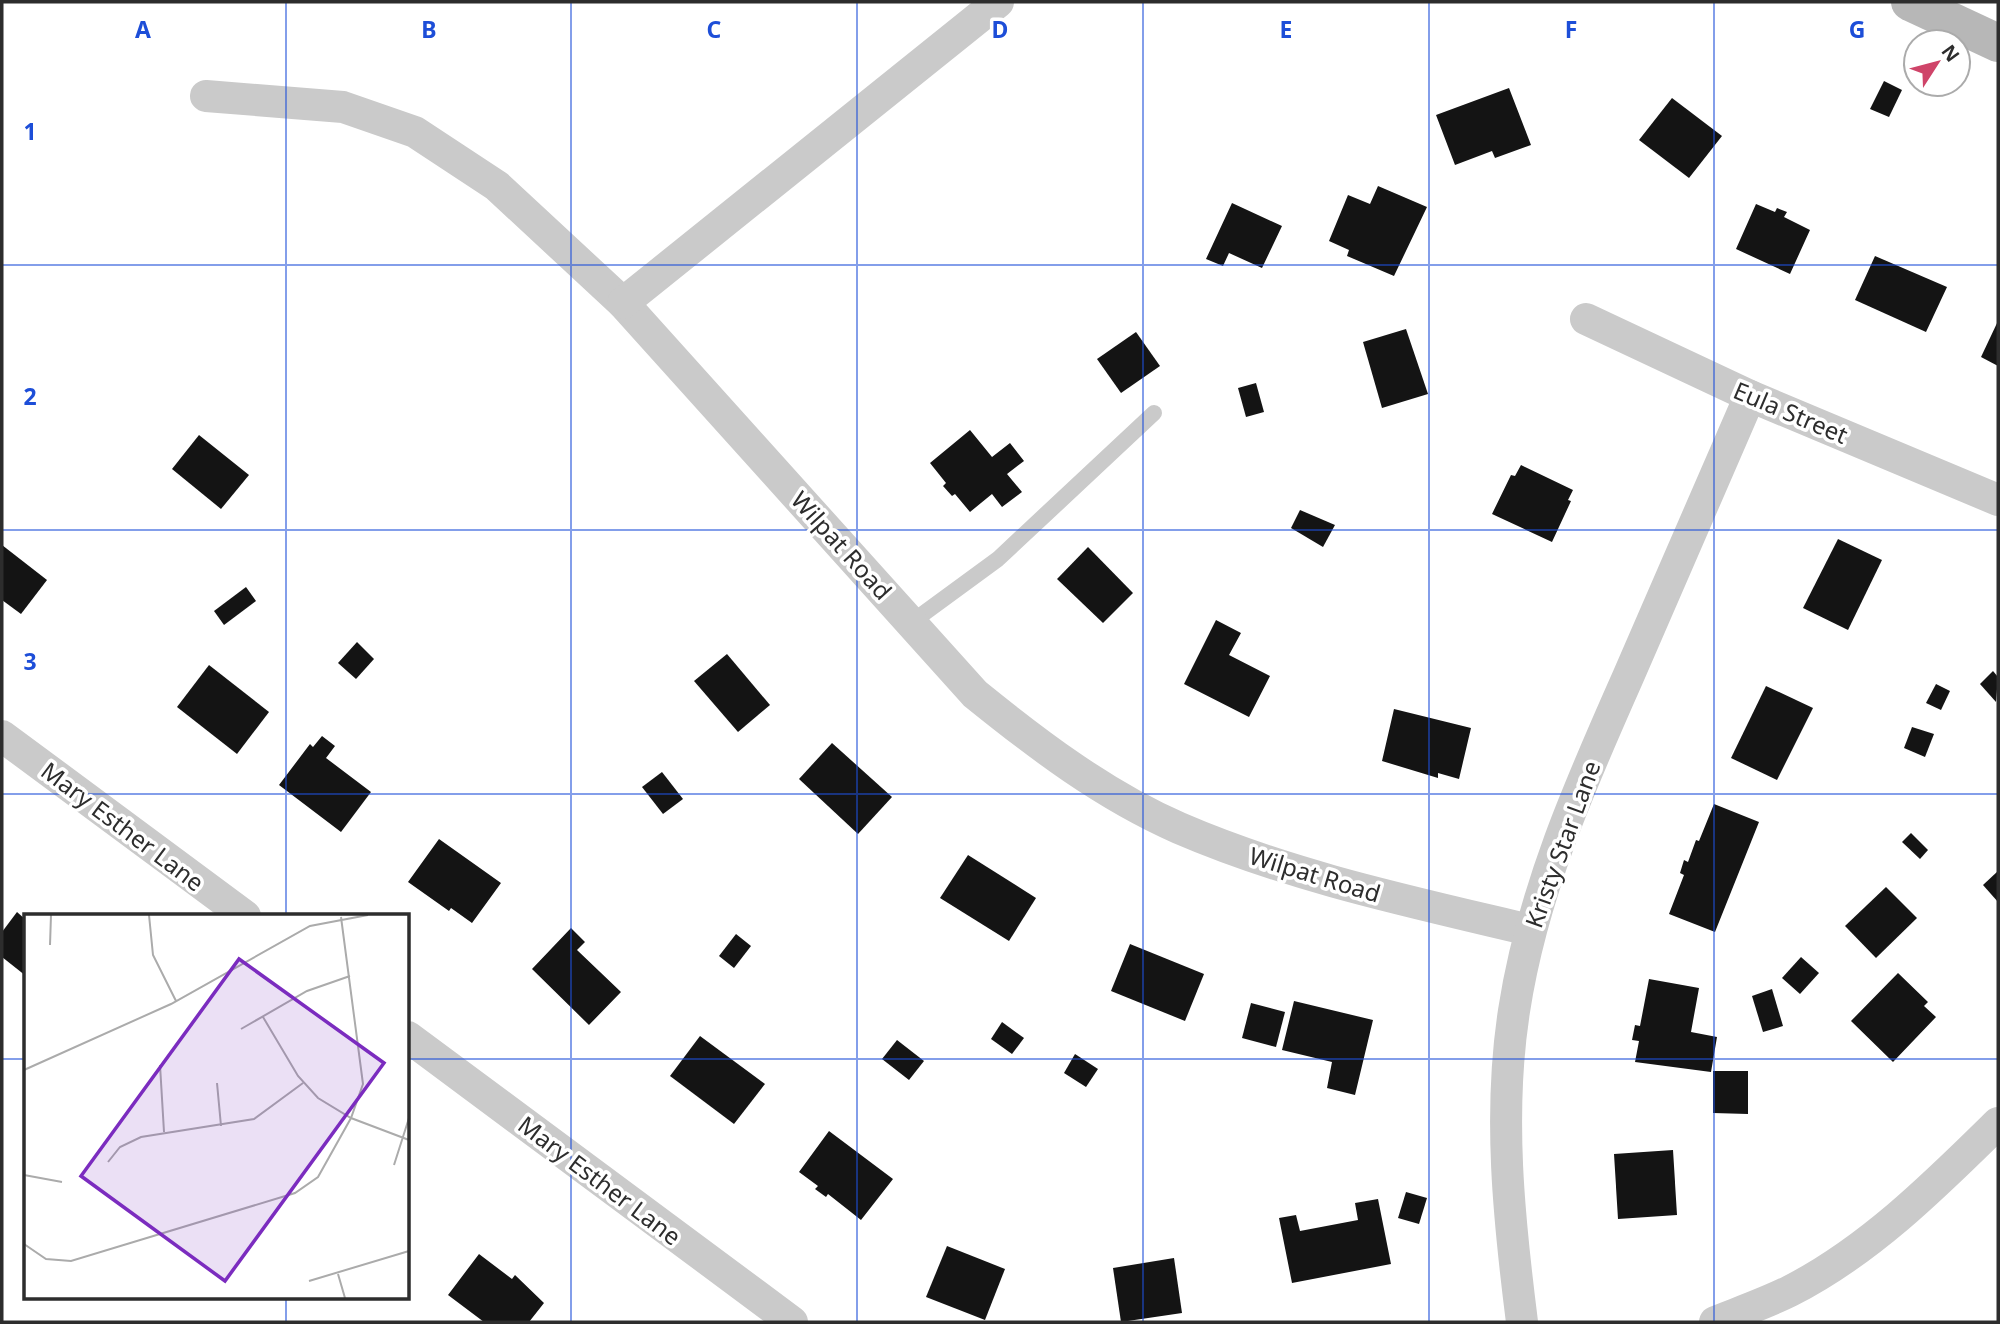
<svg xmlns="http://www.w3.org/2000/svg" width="2000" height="1324" font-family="'Noto Sans',sans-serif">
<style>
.building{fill:#141414}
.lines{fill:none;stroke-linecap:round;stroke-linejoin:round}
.service{stroke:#cacaca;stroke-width:16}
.minor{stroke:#cacaca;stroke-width:32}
.secondary{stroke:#b7b7b7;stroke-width:38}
.grid{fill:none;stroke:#1d4ed8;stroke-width:2;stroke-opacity:0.55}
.labels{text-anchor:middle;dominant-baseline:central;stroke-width:7;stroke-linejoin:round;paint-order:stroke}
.street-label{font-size:24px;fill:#2d2d2d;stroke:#fff}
.inset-road{fill:none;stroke:#ababab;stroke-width:2}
.view{fill:#7b2cbf;fill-opacity:0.15;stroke:#7b2cbf;stroke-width:3.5}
.inset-edge{fill:none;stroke:#2d2d2d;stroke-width:3.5}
.grid-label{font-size:23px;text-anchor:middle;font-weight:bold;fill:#1d4ed8;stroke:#fff;stroke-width:7;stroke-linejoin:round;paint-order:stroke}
</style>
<rect width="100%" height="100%" fill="#fff"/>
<g class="building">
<polygon points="1884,81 1902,90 1889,117 1870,109"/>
<polygon points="1509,88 1531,145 1495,158 1492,151 1455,165 1436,115"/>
<polygon points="1672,98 1722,136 1689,178 1639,140"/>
<polygon points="1378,186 1427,207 1394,276 1347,256 1349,250 1329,241 1348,195 1370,204"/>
<polygon points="1232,203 1282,226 1262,268 1229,253 1223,266 1206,259"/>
<polygon points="1756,204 1775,212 1777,208 1787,212 1784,217 1810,230 1790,274 1736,249"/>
<polygon points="1875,256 1947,287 1926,332 1855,300"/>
<polygon points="1998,321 1998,366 1981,357"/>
<polygon points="1406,329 1428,394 1382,408 1363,342"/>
<polygon points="1136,332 1160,366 1121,393 1097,359"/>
<polygon points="1256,383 1264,412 1246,417 1238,388"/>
<polygon points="970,430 992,457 1010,443 1024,461 1007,474 1022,492 1002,507 992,494 970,512 955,494 952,496 943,486 946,483 930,463"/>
<polygon points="199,435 249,475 221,509 172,469"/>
<polygon points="1521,465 1573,490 1568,500 1571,501 1552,542 1492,514 1511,475 1515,476"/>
<polygon points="1300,510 1335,525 1323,547 1291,528"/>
<polygon points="1838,539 1882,560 1848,630 1803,608"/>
<polygon points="2,545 47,580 21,614 2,600"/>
<polygon points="1088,547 1133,593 1103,623 1057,579"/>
<polygon points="246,587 256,601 224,625 214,611"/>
<polygon points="1216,620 1241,633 1229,655 1270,676 1249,717 1184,684"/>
<polygon points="357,642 374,659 356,679 338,663"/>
<polygon points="727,654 770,705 738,732 694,681"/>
<polygon points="209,665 269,712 237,754 177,707"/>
<polygon points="1993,671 1998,677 1996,702 1980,684"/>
<polygon points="1936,684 1950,691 1941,710 1926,703"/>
<polygon points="1766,686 1813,708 1777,780 1731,758"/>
<polygon points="1394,709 1471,728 1459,779 1438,773 1438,778 1382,761"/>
<polygon points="1912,727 1934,734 1925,757 1904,748"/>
<polygon points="322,736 335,746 326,758 371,792 341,832 279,785 310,744 313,747"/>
<polygon points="832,743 892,797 858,834 799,779"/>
<polygon points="662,772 683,799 663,814 642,787"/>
<polygon points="1714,804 1759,822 1715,932 1669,914 1684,875 1680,873 1684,860 1688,862 1696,840 1699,841"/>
<polygon points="1911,833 1928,850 1920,859 1902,842"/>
<polygon points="439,839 501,883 472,923 451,908 449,911 408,882"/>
<polygon points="968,855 1036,898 1009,941 940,898"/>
<polygon points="1998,871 1998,902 1983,885"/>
<polygon points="1886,887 1917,918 1876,958 1845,926"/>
<polygon points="17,912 26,920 26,976 2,957 2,932"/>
<polygon points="571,928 585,942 577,950 621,992 589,1025 532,969"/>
<polygon points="736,934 751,946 734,968 719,956"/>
<polygon points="1130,944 1204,974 1185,1021 1111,991"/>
<polygon points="1801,957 1819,973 1800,994 1782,978"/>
<polygon points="1898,973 1928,1002 1924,1006 1936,1017 1893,1062 1851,1021"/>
<polygon points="1649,979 1699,988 1691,1032 1717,1037 1711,1072 1635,1062 1639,1041 1632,1040 1635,1025 1640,1026"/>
<polygon points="1772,989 1783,1026 1763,1032 1752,996"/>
<polygon points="1294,1001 1373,1020 1355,1095 1327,1088 1332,1062 1282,1050"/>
<polygon points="1251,1003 1285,1012 1276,1047 1242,1038"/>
<polygon points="1002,1022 1024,1038 1012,1054 991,1039"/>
<polygon points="700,1036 765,1084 734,1124 670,1076"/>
<polygon points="897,1040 924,1061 909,1080 882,1059"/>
<polygon points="1075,1054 1098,1069 1086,1087 1064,1073"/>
<polygon points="1713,1071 1748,1071 1748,1114 1713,1113"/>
<polygon points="829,1131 893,1179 861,1220 828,1194 826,1197 815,1189 818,1186 799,1172"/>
<polygon points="1673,1150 1677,1215 1618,1219 1614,1154"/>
<polygon points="1406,1192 1427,1198 1419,1224 1398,1218"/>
<polygon points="1378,1199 1391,1264 1292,1283 1279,1218 1296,1215 1300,1231 1358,1220 1355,1203"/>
<polygon points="947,1246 1005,1269 985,1320 926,1297"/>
<polygon points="479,1254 512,1279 515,1275 544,1303 529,1322 484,1322 448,1295"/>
<polygon points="1174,1258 1182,1313 1121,1322 1113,1268"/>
</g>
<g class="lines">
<polyline class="service" points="912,622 998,559 1154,413"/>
<g class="minor">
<path d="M 206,96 L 343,107 L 415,132 L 497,186 L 623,303 L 975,694 C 1038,745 1104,795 1179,828 C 1290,876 1412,902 1530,930"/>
<polyline points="623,303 998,2"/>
<polyline points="1586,319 1750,396 1998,500"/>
<polyline points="2,736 245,916"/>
<polyline points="408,1037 792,1322"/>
<path d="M 1522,1322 C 1509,1220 1498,1114 1514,1011 C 1532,893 1580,785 1628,677 C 1669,583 1709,489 1750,396"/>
<path d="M 1715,1322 C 1740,1312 1766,1303 1790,1291 C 1869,1251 1936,1184 1998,1123"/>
</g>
<polyline class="secondary" points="1910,2 1998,43"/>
</g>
<path class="grid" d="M 286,2 L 286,916M 571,2 L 571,1322M 857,2 L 857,1322M 1143,2 L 1143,1322M 1429,2 L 1429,1322M 1714,2 L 1714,1322M 2,265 L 1998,265M 2,530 L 1998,530M 2,794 L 1998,794M 2,1059 L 26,1059M 408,1059 L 1998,1059M 286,1298 L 286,1322"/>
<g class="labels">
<g class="street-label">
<text transform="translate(1791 412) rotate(23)">Eula Street</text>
<text transform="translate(842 545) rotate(48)">Wilpat Road</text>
<text transform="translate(123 826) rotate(37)">Mary Esther Lane</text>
<text transform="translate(1562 844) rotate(-70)">Kristy Star Lane</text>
<text transform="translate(1315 874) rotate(17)">Wilpat Road</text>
<text transform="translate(600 1180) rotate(37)">Mary Esther Lane</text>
</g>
</g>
<g transform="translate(24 914)">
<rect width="385" height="385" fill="#fff"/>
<path class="inset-road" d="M 125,1 L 129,41 L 152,87M 26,31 L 27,1M 239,103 L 274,162 L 294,184 L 327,204 L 385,226M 217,115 L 283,77 L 326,62M 136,151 L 140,218M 0,156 L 147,90 L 286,12 L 344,1M 193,169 L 197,212M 84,248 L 96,233 L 117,223 L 230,205 L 279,169M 370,251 L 385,204M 0,261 L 38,268M 0,330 L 22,345 L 47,347 L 271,279 L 294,263 L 327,204 L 339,170 L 317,3M 314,360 L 321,384M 285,367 L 385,337"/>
<path class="view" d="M 215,45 L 360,149 L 201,367 L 57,262 Z"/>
<rect width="385" height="385" class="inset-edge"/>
</g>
<g class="grid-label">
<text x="143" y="38">A</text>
<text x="429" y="38">B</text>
<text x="714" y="38">C</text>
<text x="1000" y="38">D</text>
<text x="1286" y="38">E</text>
<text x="1571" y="38">F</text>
<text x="1857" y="38">G</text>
<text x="30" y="140">1</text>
<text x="30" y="405">2</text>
<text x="30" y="670">3</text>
</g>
<rect width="2000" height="1324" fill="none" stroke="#2d2d2d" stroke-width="7"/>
<g transform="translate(1937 63) rotate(54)"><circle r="33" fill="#ffffff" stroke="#ababab" stroke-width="2"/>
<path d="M0-5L12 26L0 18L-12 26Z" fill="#cf4469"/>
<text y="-10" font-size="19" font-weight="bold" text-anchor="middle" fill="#2d2d2d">N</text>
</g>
</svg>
